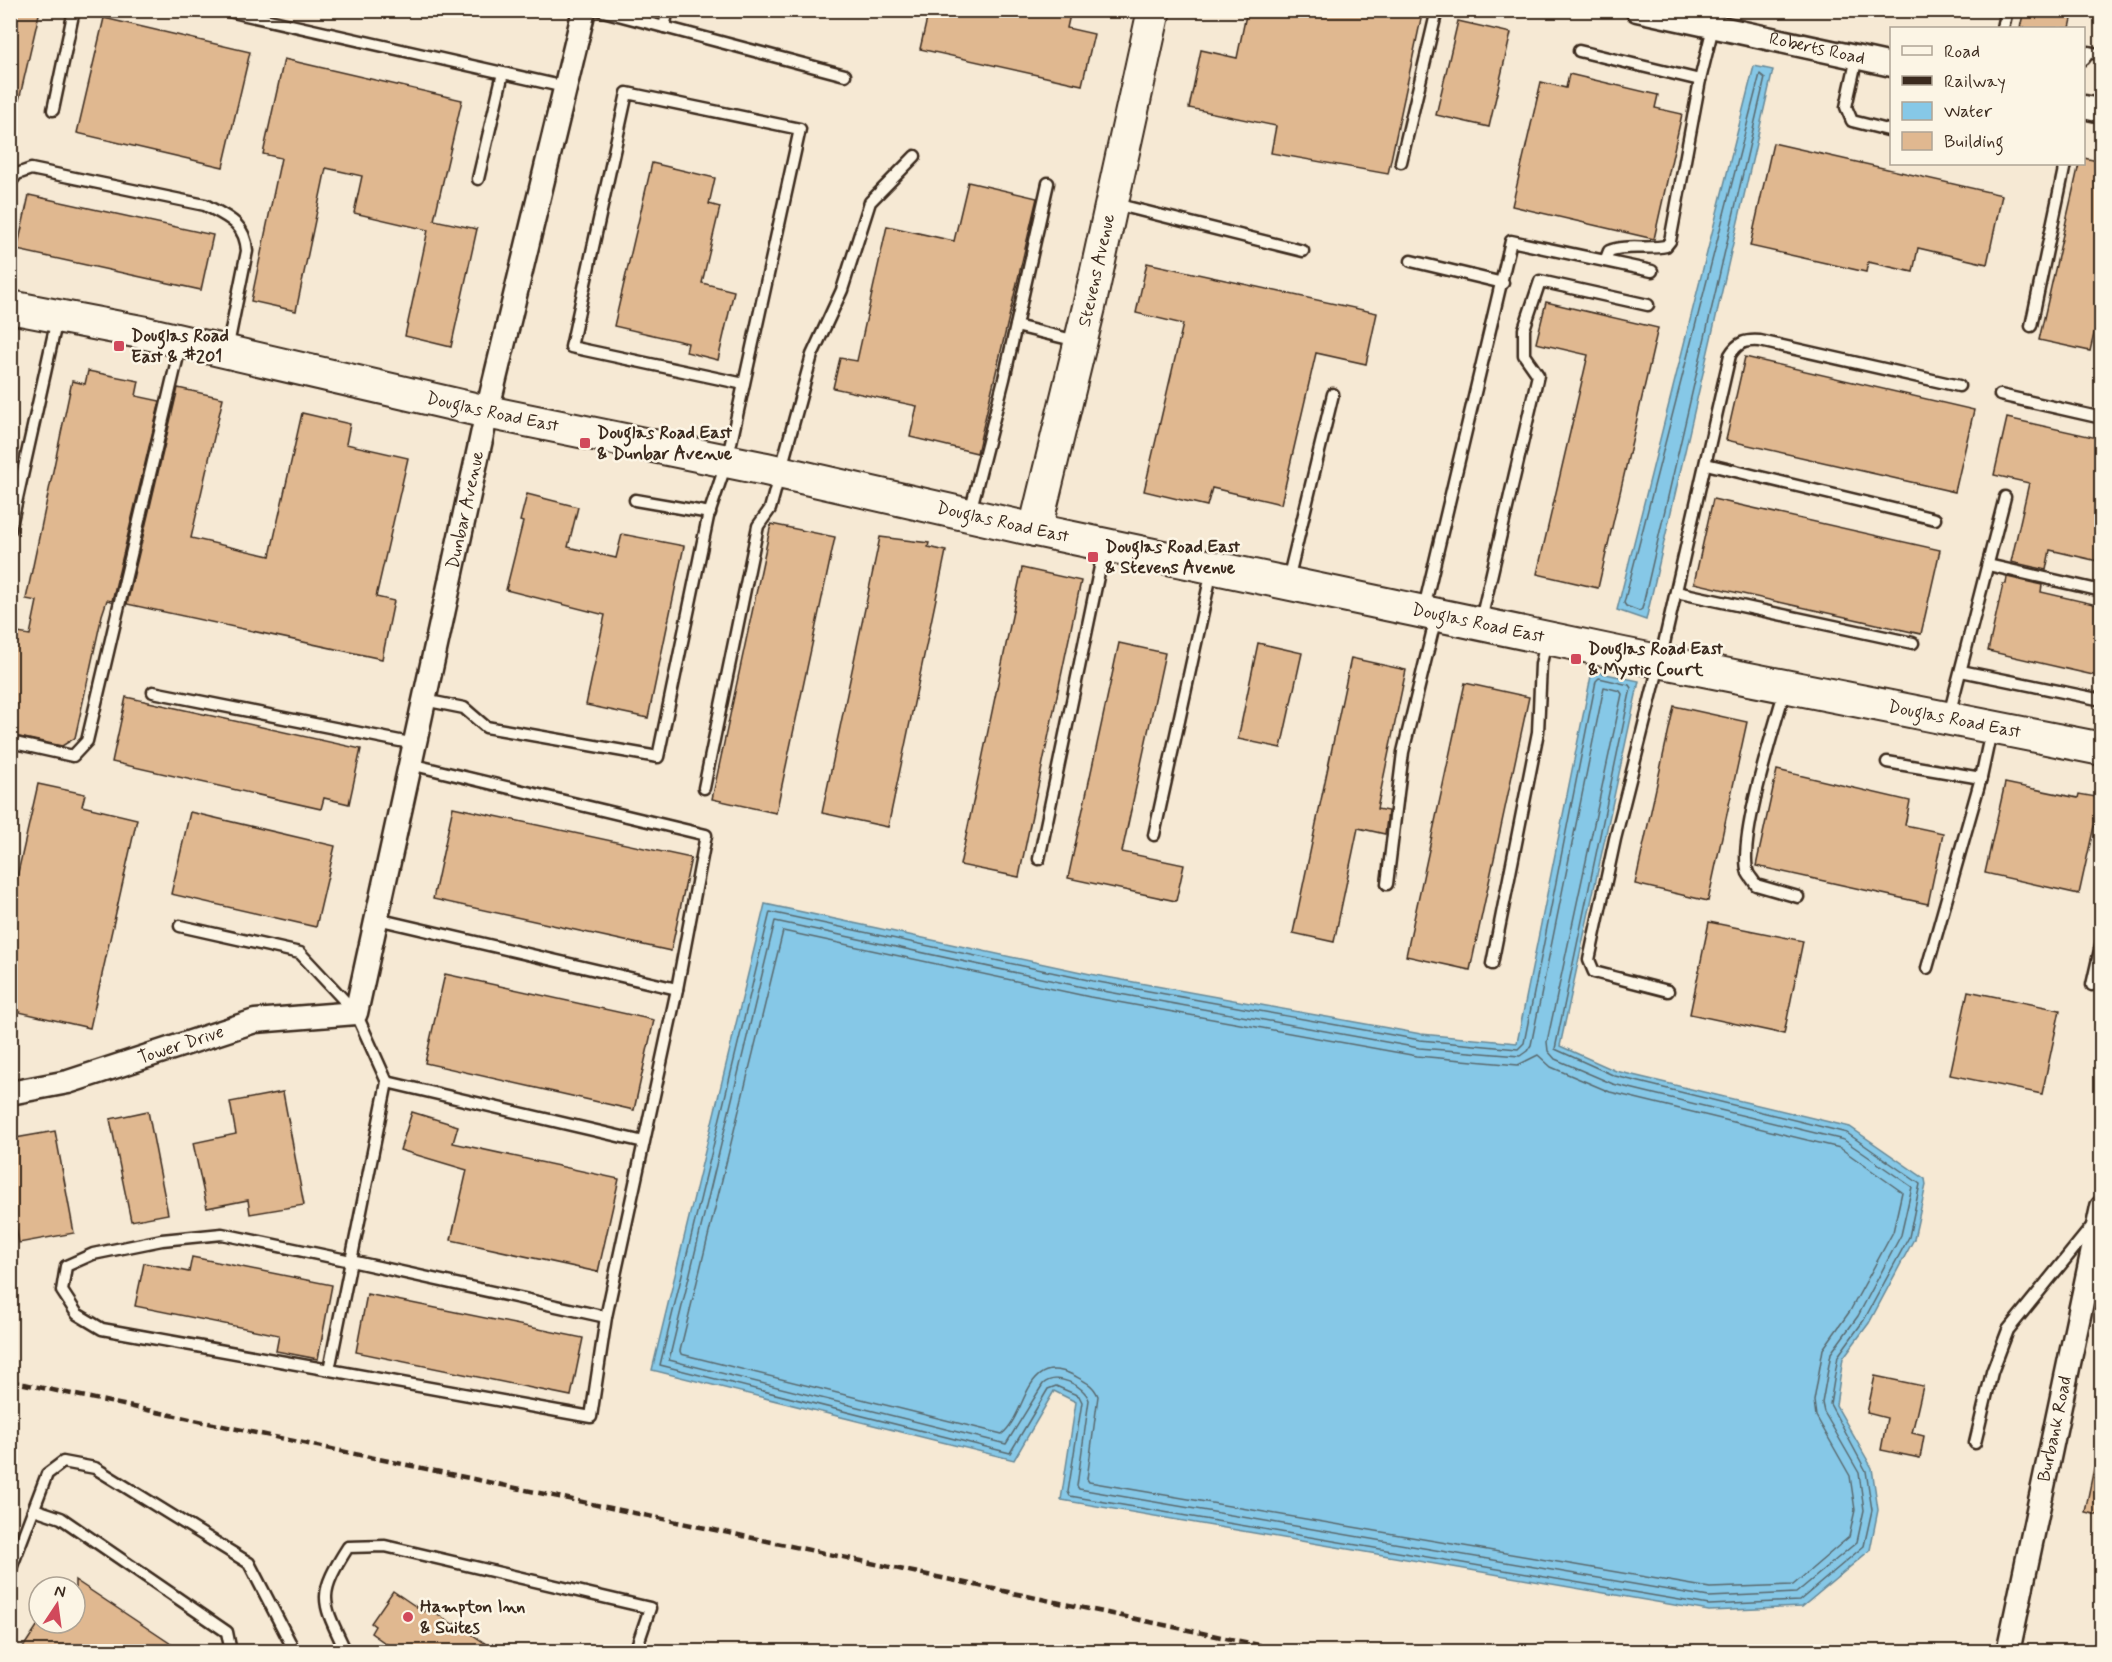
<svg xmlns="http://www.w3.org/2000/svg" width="2112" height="1662" font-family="Mynerve,sans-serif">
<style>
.water{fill:#86c8e7;stroke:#688997;stroke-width:1.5}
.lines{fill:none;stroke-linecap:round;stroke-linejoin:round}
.shore{stroke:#59696e;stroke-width:1.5}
.building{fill:#e0b890;stroke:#3b2a1e;stroke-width:1.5}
.lane-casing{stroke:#3b2a1e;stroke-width:15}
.street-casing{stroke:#3b2a1e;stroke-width:27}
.secondary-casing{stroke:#3b2a1e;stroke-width:36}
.lane{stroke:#fcf5e5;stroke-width:10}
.street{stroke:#fcf5e5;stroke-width:22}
.secondary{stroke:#fcf5e5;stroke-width:32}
.rail{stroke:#3b2a1e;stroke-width:4.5;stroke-dasharray:9 4.5;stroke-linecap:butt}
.poi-dot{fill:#d1495b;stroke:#fcf5e5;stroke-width:2}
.labels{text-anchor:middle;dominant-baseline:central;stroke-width:5;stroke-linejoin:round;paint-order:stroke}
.street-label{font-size:18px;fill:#3b2a1e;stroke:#fcf5e5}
.poi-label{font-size:18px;font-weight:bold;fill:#3b2a1e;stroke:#fcf5e5;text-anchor:start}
</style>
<rect width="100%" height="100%" fill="#f6e9d4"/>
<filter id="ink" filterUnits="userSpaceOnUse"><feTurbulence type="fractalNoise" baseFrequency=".0167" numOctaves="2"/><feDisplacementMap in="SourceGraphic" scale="12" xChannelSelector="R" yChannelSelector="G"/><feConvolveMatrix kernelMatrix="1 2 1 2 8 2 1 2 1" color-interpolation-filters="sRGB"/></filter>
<g filter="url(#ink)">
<g class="water">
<polygon points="1754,66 1773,70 1646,620 1617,610"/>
<polygon points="1592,671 1639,681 1560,1046 1616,1071 1850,1127 1925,1179 1926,1185 1914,1239 1869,1323 1843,1358 1836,1405 1872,1468 1878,1510 1870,1550 1802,1607 1709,1611 1061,1500 1076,1402 1054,1391 1014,1460 652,1370 765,904 1095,975 1421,1034 1517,1043"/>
</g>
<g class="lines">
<g class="shore">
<polygon points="1760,74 1765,78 1642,609 1639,611 1626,606 1624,603"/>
<polygon points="1599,678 1629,685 1631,688 1555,1049 1615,1076 1847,1133 1920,1184 1909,1237 1864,1320 1838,1356 1830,1404 1866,1471 1872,1510 1864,1546 1799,1601 1709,1605 1070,1496 1068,1492 1082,1402 1079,1396 1056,1386 1048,1389 1010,1453 660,1365 770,912 1093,981 1420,1040 1518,1049 1524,1043 1596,681"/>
<path d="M 1604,687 L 1620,691 L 1622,694 L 1547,1042 L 1548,1051 L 1555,1059 L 1613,1084 L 1844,1140 L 1912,1187 L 1901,1235 L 1858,1316 L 1831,1353 L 1822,1403 L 1824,1412 L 1859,1473 L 1864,1510 L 1857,1542 L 1796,1593 L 1709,1597 L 1079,1489 L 1077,1486 L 1089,1400 C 1084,1385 1056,1372 1043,1384 L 1006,1444 L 669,1360 L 775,921 L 1092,989 L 1419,1048 L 1520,1056 L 1527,1051 L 1531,1045 Z"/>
<path d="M 783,931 L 1090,997 L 1417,1056 L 1518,1065 L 1538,1055 L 1551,1067 L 1610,1092 L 1840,1148 L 1902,1192 L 1893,1232 L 1850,1311 L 1823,1349 L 1814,1401 L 1816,1416 L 1850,1476 L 1855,1510 L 1849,1537 L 1793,1585 L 1710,1588 L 1089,1482 L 1087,1479 L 1098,1396 C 1093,1384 1084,1381 1073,1375 C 1024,1352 1028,1413 1002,1434 L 681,1354 L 680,1351 Z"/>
</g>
</g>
<g class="building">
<polygon points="10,10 40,10 17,109 10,108"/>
<polygon points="929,10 1071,10 1067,28 1094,34 1082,85 920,49"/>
<polygon points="1247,10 1407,10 1422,14 1388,174 1271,153 1276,126 1189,108 1201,50 1237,58"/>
<polygon points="2024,10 2074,10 2070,28 2020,28"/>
<polygon points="104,18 250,52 223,167 77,133"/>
<polygon points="1458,21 1511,33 1489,127 1436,115"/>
<polygon points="284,59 462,100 434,220 477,229 451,347 405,336 428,230 354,213 362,176 326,168 296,311 251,301 281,158 263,154"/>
<polygon points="1569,74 1658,95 1655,108 1682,114 1654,239 1512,206 1541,82 1566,88"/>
<polygon points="1773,143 2002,195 1987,264 1918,248 1913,272 1868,262 1866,272 1750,246"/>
<polygon points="2084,158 2102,162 2102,300 2090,351 2039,340 2079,164 2084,164"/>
<polygon points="652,163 715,178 709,204 720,207 702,283 734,291 718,360 686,352 688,343 614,326"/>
<polygon points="968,182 1037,198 977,453 910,437 917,406 833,388 840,358 857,361 887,226 954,241"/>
<polygon points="29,195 213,235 201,290 17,250"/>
<polygon points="1147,263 1377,313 1366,364 1316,353 1281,504 1212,488 1207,506 1144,491 1183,324 1136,313"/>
<polygon points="1546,302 1658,328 1598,588 1537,574 1588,355 1536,343"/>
<polygon points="1745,357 1974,410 1955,492 1726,440"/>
<polygon points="88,371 139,381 136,396 160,401 112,601 107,600 102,615 75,738 62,746 10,735 10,665 18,633 30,635 37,601 26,599 72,381 85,384"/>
<polygon points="178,388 223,398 191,538 270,556 302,413 350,424 346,444 408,458 376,597 394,601 382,659 127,604"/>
<polygon points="2007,418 2102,439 2102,562 2050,550 2046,570 2011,562 2029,483 1994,475"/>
<polygon points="527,494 578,507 568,547 616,558 622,534 684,546 648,718 586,705 605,615 506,590 523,522 520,521"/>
<polygon points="1713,499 1940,550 1921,634 1694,583"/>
<polygon points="771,524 835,537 776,813 712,799"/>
<polygon points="880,537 929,543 928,547 946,551 888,827 822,813"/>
<polygon points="1022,568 1081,581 1019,877 960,865"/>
<polygon points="2007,577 2042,585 2041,592 2102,606 2102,677 1988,651 2003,584 2006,584"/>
<polygon points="1119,643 1165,653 1122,852 1184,865 1176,901 1068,878"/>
<polygon points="1258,643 1302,653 1281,748 1238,739"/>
<polygon points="1351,658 1406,670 1377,809 1388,811 1385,834 1358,828 1334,942 1293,933"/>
<polygon points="1465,683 1529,697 1470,970 1406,956"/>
<polygon points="126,697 361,749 349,804 324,798 321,809 112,762"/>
<polygon points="1674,706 1747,722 1708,901 1635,884"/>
<polygon points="1777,770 1910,801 1905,825 1943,833 1928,904 1756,866"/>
<polygon points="2005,783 2078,798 2079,794 2102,798 2098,828 2094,826 2079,894 1985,873"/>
<polygon points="38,784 85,794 82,806 137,819 90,1028 10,1010 10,908"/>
<polygon points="453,807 691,858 671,951 433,899"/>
<polygon points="190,812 335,846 316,927 171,894"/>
<polygon points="1709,922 1803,941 1784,1034 1690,1014"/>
<polygon points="445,974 654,1020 634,1110 425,1063"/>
<polygon points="1968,991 2060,1010 2042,1094 1950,1075"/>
<polygon points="283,1092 304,1205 250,1214 248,1200 207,1208 193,1143 236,1134 230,1102"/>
<polygon points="148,1111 168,1214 131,1221 110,1119"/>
<polygon points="412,1112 458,1126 453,1143 619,1179 598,1272 451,1240 467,1170 400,1150"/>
<polygon points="55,1131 74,1233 19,1243 10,1196 10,1139"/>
<polygon points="192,1257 332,1285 318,1359 276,1351 279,1335 135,1306 144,1263 189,1272"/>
<polygon points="367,1294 583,1338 571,1396 356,1352"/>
<polygon points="1875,1376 1923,1386 1912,1433 1924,1436 1920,1458 1881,1450 1887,1418 1867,1413"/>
<polygon points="2094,1468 2102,1468 2102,1516 2085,1512"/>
<polygon points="75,1580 183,1652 20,1652 39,1623 75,1623"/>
<polygon points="393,1591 424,1612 427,1607 454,1625 455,1623 498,1652 398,1652 371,1633 375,1626 371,1623"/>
</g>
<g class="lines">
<defs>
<g id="lane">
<polyline points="224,10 565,87"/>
<polyline points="599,10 664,27 668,10"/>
<polyline points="664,27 845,75"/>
<polyline points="2003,28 2007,10"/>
<polyline points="1579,51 1700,80 1713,27"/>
<polyline points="1857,57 1846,107 1852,121 1892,131"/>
<polyline points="2084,59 2089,52 2102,55"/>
<polyline points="53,110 74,10"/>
<polyline points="1401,162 1437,10"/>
<polyline points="478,179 503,73"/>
<path d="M 10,183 L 17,174 L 31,169 L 205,205 C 228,217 245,223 247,251 L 227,350"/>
<polyline points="1115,204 1303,251"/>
<polyline points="1411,261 1503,283"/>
<path d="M 1605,261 L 1609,251 C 1625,244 1648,250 1666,246 L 1670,241 L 1700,80"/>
<polyline points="1016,326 1077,341"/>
<polyline points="2031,326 2065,164"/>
<polyline points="2000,395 2102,418"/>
<polyline points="1706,464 1935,519"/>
<polyline points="635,500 710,513"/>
<polyline points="970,512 1004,379 1048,183"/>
<polyline points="10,530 57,319"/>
<polyline points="1988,565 2102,591"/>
<polyline points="1288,580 1333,394"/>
<polyline points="1676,592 1913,643"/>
<polyline points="1424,608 1511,241 1652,271"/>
<polyline points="1481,620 1538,375 1524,355 1524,329 1540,281 1648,305"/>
<polyline points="1961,671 2102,700"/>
<path d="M 1785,689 C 1775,725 1737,842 1748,873 C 1750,877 1754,881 1756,885 L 1798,897"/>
<polyline points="153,692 415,744"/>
<polyline points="424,700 464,708 486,727 658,757 708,517 727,461 800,129 627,93 571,347 744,384"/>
<polyline points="1949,715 2005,497"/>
<polyline points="10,742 73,756 87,741 181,343"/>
<polyline points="1887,762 1981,778"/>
<polyline points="410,764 706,835 677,989 676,994 606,1317 351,1261 387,1082 644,1142"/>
<polyline points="704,788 758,526 770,509 812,355 842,290 870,202 915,156"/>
<polyline points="1154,835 1212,570"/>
<polyline points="1039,859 1104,548"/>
<polyline points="1387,884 1403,752 1436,617"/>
<polyline points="377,919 677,989"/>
<polyline points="180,926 300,953 356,1013 387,1082"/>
<polyline points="1492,964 1538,732 1541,664 1546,641"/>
<polyline points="1927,968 1981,778 1991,731"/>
<polyline points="2092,985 2102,941"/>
<path d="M 1668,991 L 1594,972 L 1589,960 L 1615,839 L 1660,661 L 1730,355 C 1738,342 1745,340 1760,341 L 1959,386"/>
<polyline points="329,1370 351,1261 222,1234 162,1240 93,1254 66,1266 62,1291 77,1314 102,1329 591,1417 606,1317"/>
<polyline points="1975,1443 1992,1372 2008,1330 2093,1225"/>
<polyline points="34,1509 61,1518 227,1632 231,1652"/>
<polyline points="10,1571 47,1474 63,1462 95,1468 249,1563 295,1652"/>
<path d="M 346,1652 C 322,1601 316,1597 348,1547 L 385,1546 L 650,1608 L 635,1652"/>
</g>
<g id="street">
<path id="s1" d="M 1637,10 L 1892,65"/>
<polyline points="2084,107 2102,111"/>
<path id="s2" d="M 10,1093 L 68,1082 L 255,1021 L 356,1013 L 487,412 L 584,10"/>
<path id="s3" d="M 2008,1652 L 2102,1207"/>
</g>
<g id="secondary">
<path id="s4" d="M 10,307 L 146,333 L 487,412 L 766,469 L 1035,530 L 1623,654 L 2102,749"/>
<path id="s5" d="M 1035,530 L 1089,307 L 1154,10"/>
</g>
</defs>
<use href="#lane" class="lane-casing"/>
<use href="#street" class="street-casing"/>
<use href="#secondary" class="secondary-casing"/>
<use href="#lane" class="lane"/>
<use href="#street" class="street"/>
<use href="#secondary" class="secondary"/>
<polyline class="rail" points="10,1381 1292,1652"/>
</g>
</g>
<g class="poi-dot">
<rect x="113" y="340" width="12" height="12" rx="3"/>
<rect x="579" y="437" width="12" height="12" rx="3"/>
<rect x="1087" y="551" width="12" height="12" rx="3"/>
<rect x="1570" y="653" width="12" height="12" rx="3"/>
<circle cx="408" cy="1617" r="6"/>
</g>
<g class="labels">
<g class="street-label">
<text stroke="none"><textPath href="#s1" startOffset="184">Roberts Road</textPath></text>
<text stroke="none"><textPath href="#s5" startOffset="267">Stevens Avenue</textPath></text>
<text stroke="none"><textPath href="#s4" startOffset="494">Douglas Road East</textPath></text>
<text stroke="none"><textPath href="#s2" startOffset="872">Dunbar Avenue</textPath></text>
<text stroke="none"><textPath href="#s4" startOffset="1016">Douglas Road East</textPath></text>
<text stroke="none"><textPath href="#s4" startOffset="1502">Douglas Road East</textPath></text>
<text stroke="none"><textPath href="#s4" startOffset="1988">Douglas Road East</textPath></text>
<text stroke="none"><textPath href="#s2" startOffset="178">Tower Drive</textPath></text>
<text stroke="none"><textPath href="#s3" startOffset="228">Burbank Road</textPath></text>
</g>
<g class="poi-label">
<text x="131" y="336">Douglas Road<tspan x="131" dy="21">East &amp; #201</tspan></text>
<text x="597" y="433">Douglas Road East<tspan x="597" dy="21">&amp; Dunbar Avenue</tspan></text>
<text x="1105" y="547">Douglas Road East<tspan x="1105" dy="21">&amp; Stevens Avenue</tspan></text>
<text x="1588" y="649">Douglas Road East<tspan x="1588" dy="21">&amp; Mystic Court</tspan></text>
<text x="420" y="1607">Hampton Inn<tspan x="420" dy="21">&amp; Suites</tspan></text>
</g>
</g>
<rect width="2112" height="1662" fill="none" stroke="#fcf5e5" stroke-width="36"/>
<rect x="18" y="18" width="2076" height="1626" fill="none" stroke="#3b2a1e" stroke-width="2" filter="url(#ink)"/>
<rect x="1890" y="27" width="195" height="138" fill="#fcf5e5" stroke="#afa495" stroke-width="1.5"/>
<rect x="1902" y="46" width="30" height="9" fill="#fcf5e5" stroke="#afa495" stroke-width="1.5"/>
<text x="1944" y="57" font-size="18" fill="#3b2a1e">Road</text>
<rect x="1902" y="76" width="30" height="9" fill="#3b2a1e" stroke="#afa495" stroke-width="1.5"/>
<text x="1944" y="87" font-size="18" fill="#3b2a1e">Railway</text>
<rect x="1902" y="102" width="30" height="18" fill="#86c8e7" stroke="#afa495" stroke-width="1.5"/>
<text x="1944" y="117" font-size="18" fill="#3b2a1e">Water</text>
<rect x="1902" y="132" width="30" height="18" fill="#e0b890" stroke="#afa495" stroke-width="1.5"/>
<text x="1944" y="147" font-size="18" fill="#3b2a1e">Building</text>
<g transform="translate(57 1605) rotate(13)"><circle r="28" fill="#fcf5e5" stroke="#afa495" stroke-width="1.5"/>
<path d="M0-4.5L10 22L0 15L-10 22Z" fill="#d1495b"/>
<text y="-9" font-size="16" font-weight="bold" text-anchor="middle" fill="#3b2a1e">N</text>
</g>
</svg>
